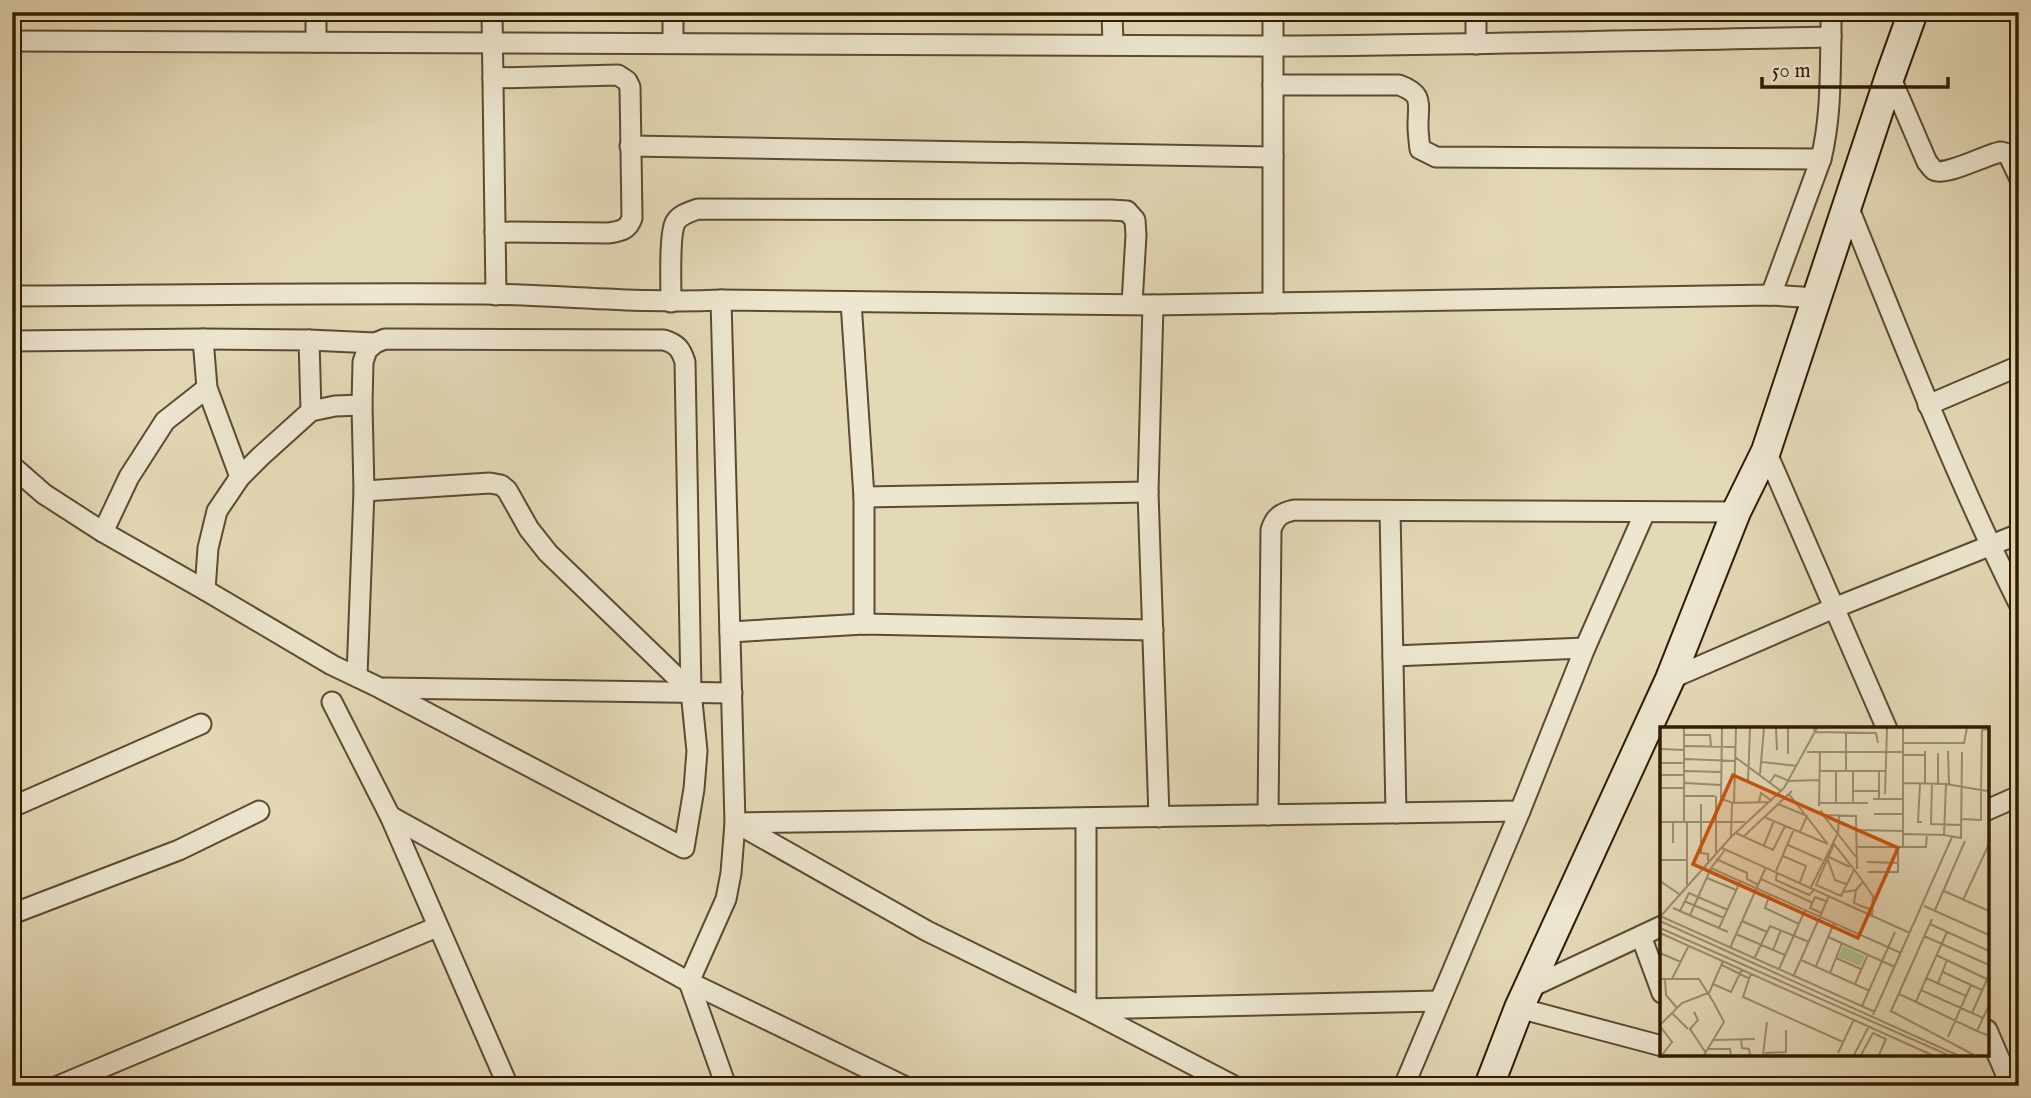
<svg xmlns="http://www.w3.org/2000/svg" width="2031" height="1098" font-family="'IM FELL English',serif">
<style>
.lines{fill:none;stroke-linecap:round;stroke-linejoin:round}
.street-casing{stroke:#5d4a31;stroke-width:23}
.secondary-casing{stroke:#301b04;stroke-width:32}
.street{stroke:#ede6d0;stroke-width:19}
.secondary{stroke:#ede6d0;stroke-width:28}
.inset-road{fill:none;stroke:#9c8d6f;stroke-width:2}
.view{fill:#cc500b;fill-opacity:0.15;stroke:#cc500b;stroke-width:3.5}
.inset-edge{fill:none;stroke:#301b04;stroke-width:3.5}
</style>
<rect width="100%" height="100%" fill="#e4d9b7"/>
<filter id="stains"><feTurbulence type="fractalNoise" baseFrequency=".00286" numOctaves="4"/><feColorMatrix values="0 0 0 0 .2 0 0 0 0 .09 0 0 0 0 .02 0 0 0 .5 -.17"/></filter>
<radialGradient id="worn" r=".72"><stop offset=".6" stop-color="#630" stop-opacity="0"/><stop offset="1" stop-color="#630" stop-opacity=".3"/></radialGradient>
<g class="lines">
<defs>
<g id="street">
<polyline points="316,12 316,42"/>
<polyline points="492,12 496,295"/>
<polyline points="673,12 673,43"/>
<polyline points="1112,12 1113,45"/>
<polyline points="1476,12 1476,44"/>
<path d="M 12,41 C 433,42 853,47 1273,46 C 1459,45 1645,40 1831,37 L 1831,12"/>
<path d="M 1890,76 L 1927,162 C 1929,164 1932,169 1934,170 C 1945,177 1987,154 2001,152 L 2008,154 L 2019,177"/>
<path d="M 493,78 L 618,75 L 627,81 L 630,87 L 632,218 C 628,230 621,231 609,233 L 495,232"/>
<path d="M 1273,85 L 1399,85 C 1424,94 1418,103 1418,126 C 1418,133 1419,141 1420,149 L 1436,157 L 1821,159"/>
<polyline points="630,146 1273,157"/>
<path d="M 1848,206 C 1902,340 1955,475 2019,604"/>
<path d="M 1771,295 L 1821,159 C 1831,118 1830,78 1831,37"/>
<path d="M 12,296 C 169,295 326,293 483,294 C 563,295 642,304 721,300 L 1153,305 L 1771,295 L 1817,298"/>
<polyline points="721,300 735,823 731,873 726,899 689,982 726,1086"/>
<path d="M 671,302 C 671,286 669,236 675,223 C 679,215 689,212 698,209 L 1111,210 L 1127,211 L 1135,220 L 1136,235 L 1132,304"/>
<polyline points="851,302 864,497 1148,492"/>
<polyline points="1273,303 1273,12"/>
<polyline points="1153,305 1148,492 1159,817"/>
<polyline points="203,339 309,340 311,411"/>
<polyline points="309,340 375,343"/>
<polyline points="12,341 203,339 207,388 240,477"/>
<polyline points="1928,405 2019,366"/>
<polyline points="1766,451 1887,729"/>
<path d="M 12,466 L 44,494 L 103,532 L 205,590 L 332,665 L 380,688 L 684,848 L 694,789 L 697,751 L 691,691 L 685,362 C 681,349 677,344 664,340 L 385,339 L 375,343 L 367,350 L 363,362 L 362,405 L 364,491 L 357,676"/>
<polyline points="364,491 490,483 501,485 507,490 529,529 548,553 691,691"/>
<polyline points="864,497 864,624"/>
<polyline points="1390,511 1396,813"/>
<polyline points="103,532 129,477 165,421 207,388"/>
<polyline points="205,590 208,548 217,511 240,477 260,457 311,411 335,406 362,405"/>
<polyline points="730,632 864,624 1153,630"/>
<polyline points="1393,656 1585,648"/>
<polyline points="1670,679 1834,608 2019,534"/>
<polyline points="385,688 732,693"/>
<polyline points="332,702 390,816 508,1086"/>
<polyline points="12,807 201,724"/>
<polyline points="1987,810 2019,796"/>
<path d="M 1268,815 L 1271,530 C 1275,517 1281,513 1294,510 L 1736,512"/>
<polyline points="390,816 689,982 904,1086"/>
<polyline points="1086,818 1086,1009 1439,1001"/>
<polyline points="735,823 1520,811"/>
<polyline points="736,823 927,931 1086,1009 1234,1086"/>
<polyline points="12,914 179,850 259,811"/>
<polyline points="1641,936 1662,993"/>
<polyline points="1527,989 1662,926"/>
<polyline points="1519,1008 1662,1046"/>
<polyline points="1987,1030 2011,1086"/>
<polyline points="58,1086 437,927"/>
<polyline points="1404,1086 1520,811 1585,648 1645,512"/>
</g>
<polyline id="secondary" points="1489,1086 1519,1008 1670,679 1736,512 1766,451 1890,76 1913,12"/>
</defs>
<use href="#street" class="street-casing"/>
<use href="#secondary" class="secondary-casing"/>
<use href="#street" class="street"/>
<use href="#secondary" class="secondary"/>
</g>
<g transform="translate(1660 727)">
<rect width="329" height="329" fill="#e4d9b7"/>
<path d="M 183,219 L 205,229 L 200,239 L 178,230 Z" fill="#aec093"/>
<path class="inset-road" d="M 24,1 L 24,95 L 85,95M 62,1 L 61,72 L 74,76M 76,1 L 74,76 L 109,75M 116,1 L 117,23M 128,1 L 128,27M 154,1 L 155,5 L 216,6 L 218,16M 243,1 L 243,120M 329,2 L 322,3 L 321,63 L 329,64M 186,5 L 186,44 L 225,44M 24,8 L 50,8 L 51,19M 242,16 L 304,16 L 307,1M 25,19 L 75,20M 0,22 L 25,23M 288,24 L 289,57M 147,25 L 243,25M 278,26 L 278,56M 243,28 L 265,28M 75,30 L 121,64M 25,32 L 75,34M 102,35 L 137,39M 0,36 L 25,36M 25,44 L 61,45M 160,44 L 186,44M 219,44 L 219,72M 100,47 L 104,1M 0,48 L 25,48M 88,55 L 90,1M 110,55 L 115,48 L 129,54 L 159,53M 25,56 L 61,58M 243,56 L 286,57M 260,56 L 258,95 L 262,95M 265,56 L 265,24M 272,56 L 271,97 L 301,98M 0,61 L 25,61M 193,64 L 219,64M 129,67 L 167,116M 225,67 L 227,1M 25,69 L 55,69M 56,69 L 56,125M 213,72 L 243,72M 99,75 L 101,66 L 112,74M 159,76 L 176,76 L 176,44M 176,76 L 208,76M 193,76 L 193,44M 41,77 L 41,126 L 48,127 L 48,134M 118,77 L 147,89 L 140,105M 159,79 L 160,25M 161,83 L 163,88 L 196,89 L 197,142M 214,87 L 243,87M 163,88 L 196,130M 104,90 L 168,117M 196,103 L 243,104M 76,106 L 113,123 L 125,99M 244,107 L 284,108 L 286,57 L 321,63 L 321,93 L 301,92M 284,108 L 301,111 L 302,25M 71,109 L 72,76M 83,110 L 132,64M 13,116 L 13,95M 104,118 L 114,94M 128,118 L 162,133M 196,120 L 266,120 L 267,107M 62,121 L 250,206M 123,129 L 146,139 L 140,155M 167,130 L 175,153 L 186,157M 169,130 L 190,140M 56,132 L 87,146 L 87,152 L 98,158M 0,133 L 26,133M 207,135 L 239,136M 51,141 L 65,123M 194,143 L 181,169 L 156,158 L 174,117 L 196,145 L 213,169 L 212,188M 116,144 L 134,102M 117,145 L 116,153 L 149,168 L 155,162M 208,145 L 238,145 L 238,120M 0,146 L 0,95 L 24,95M 47,151 L 76,163M 101,152 L 153,176M 0,154 L 19,167M 27,158 L 27,95M 151,160 L 178,106 L 179,89M 196,163 L 194,176 L 214,184M 284,164 L 329,184M 184,165 L 196,163 L 203,155M 110,167 L 105,181 L 139,197M 303,173 L 329,117M 24,174 L 64,191M 264,179 L 329,208M 13,181 L 68,205M 275,183 L 305,114M 20,184 L 29,166 L 68,183M 161,186 L 150,181 L 155,170 L 166,174M 30,188 L 51,141 L 241,226M 0,189 L 215,285M 0,190 L 71,110 L 124,61 L 157,1M 272,192 L 231,284 L 314,328M 0,194 L 297,328M 82,194 L 107,205M 270,197 L 329,224M 0,201 L 288,328M 59,201 L 80,155M 0,206 L 272,328M 76,207 L 125,228M 264,209 L 329,238M 168,210 L 235,240M 70,221 L 106,140M 113,223 L 121,203M 0,226 L 21,235M 276,228 L 329,253M 176,231 L 201,242M 94,232 L 110,199 L 149,215M 141,233 L 210,264M 62,238 L 88,251M 156,239 L 174,196M 119,242 L 145,183M 283,245 L 311,258M 91,246 L 83,270 L 183,315M 170,246 L 182,216M 133,250 L 169,169M 266,251 L 306,269 L 311,258 L 322,263M 0,252 L 39,252 L 54,276 L 64,295 L 44,328M 5,252 L 6,268 L 17,281M 12,252 L 29,218M 278,256 L 287,233M 53,257 L 71,265 L 82,242M 195,257 L 208,227M 261,263 L 287,205M 49,266 L 63,234M 239,267 L 256,275 L 261,263 L 312,286M 256,275 L 317,304M 329,278 L 317,304 L 329,309M 202,279 L 235,205M 34,285 L 38,293 L 30,302 L 46,326M 12,286 L 28,302M 213,288 L 292,110M 323,291 L 312,286 L 329,248M 0,298 L 22,276 L 48,266M 0,299 L 12,315 L 2,328M 288,310 L 306,269M 81,312 L 82,321 L 89,322 L 90,328M 54,313 L 95,312M 48,322 L 70,322 L 71,328M 105,326 L 126,325 L 126,303M 178,326 L 194,292M 103,328 L 107,295M 194,328 L 209,299M 201,328 L 213,306 L 226,312 L 219,328"/>
<path class="view" d="M 73,48 L 238,121 L 198,211 L 33,137 Z"/>
<rect width="329" height="329" class="inset-edge"/>
</g>
<rect width="2031" height="1098" fill="none" stroke="#e4d9b7" stroke-width="42"/>
<rect x="14" y="14" width="2003" height="1070" fill="none" stroke="#301b04" stroke-width="3.5"/>
<rect x="21" y="21" width="1989" height="1056" fill="none" stroke="#301b04" stroke-width="2"/>
<path d="M1762 77v10h186v-10" fill="none" stroke="#301b04" stroke-width="3.5"/>
<text x="1772" y="77" font-size="21" fill="#301b04" stroke="#ede6d0" stroke-width="5" paint-order="stroke">50 m</text>
<rect width="100%" height="100%" filter="url(#stains)"/>
<rect width="100%" height="100%" fill="url(#worn)"/>
</svg>
